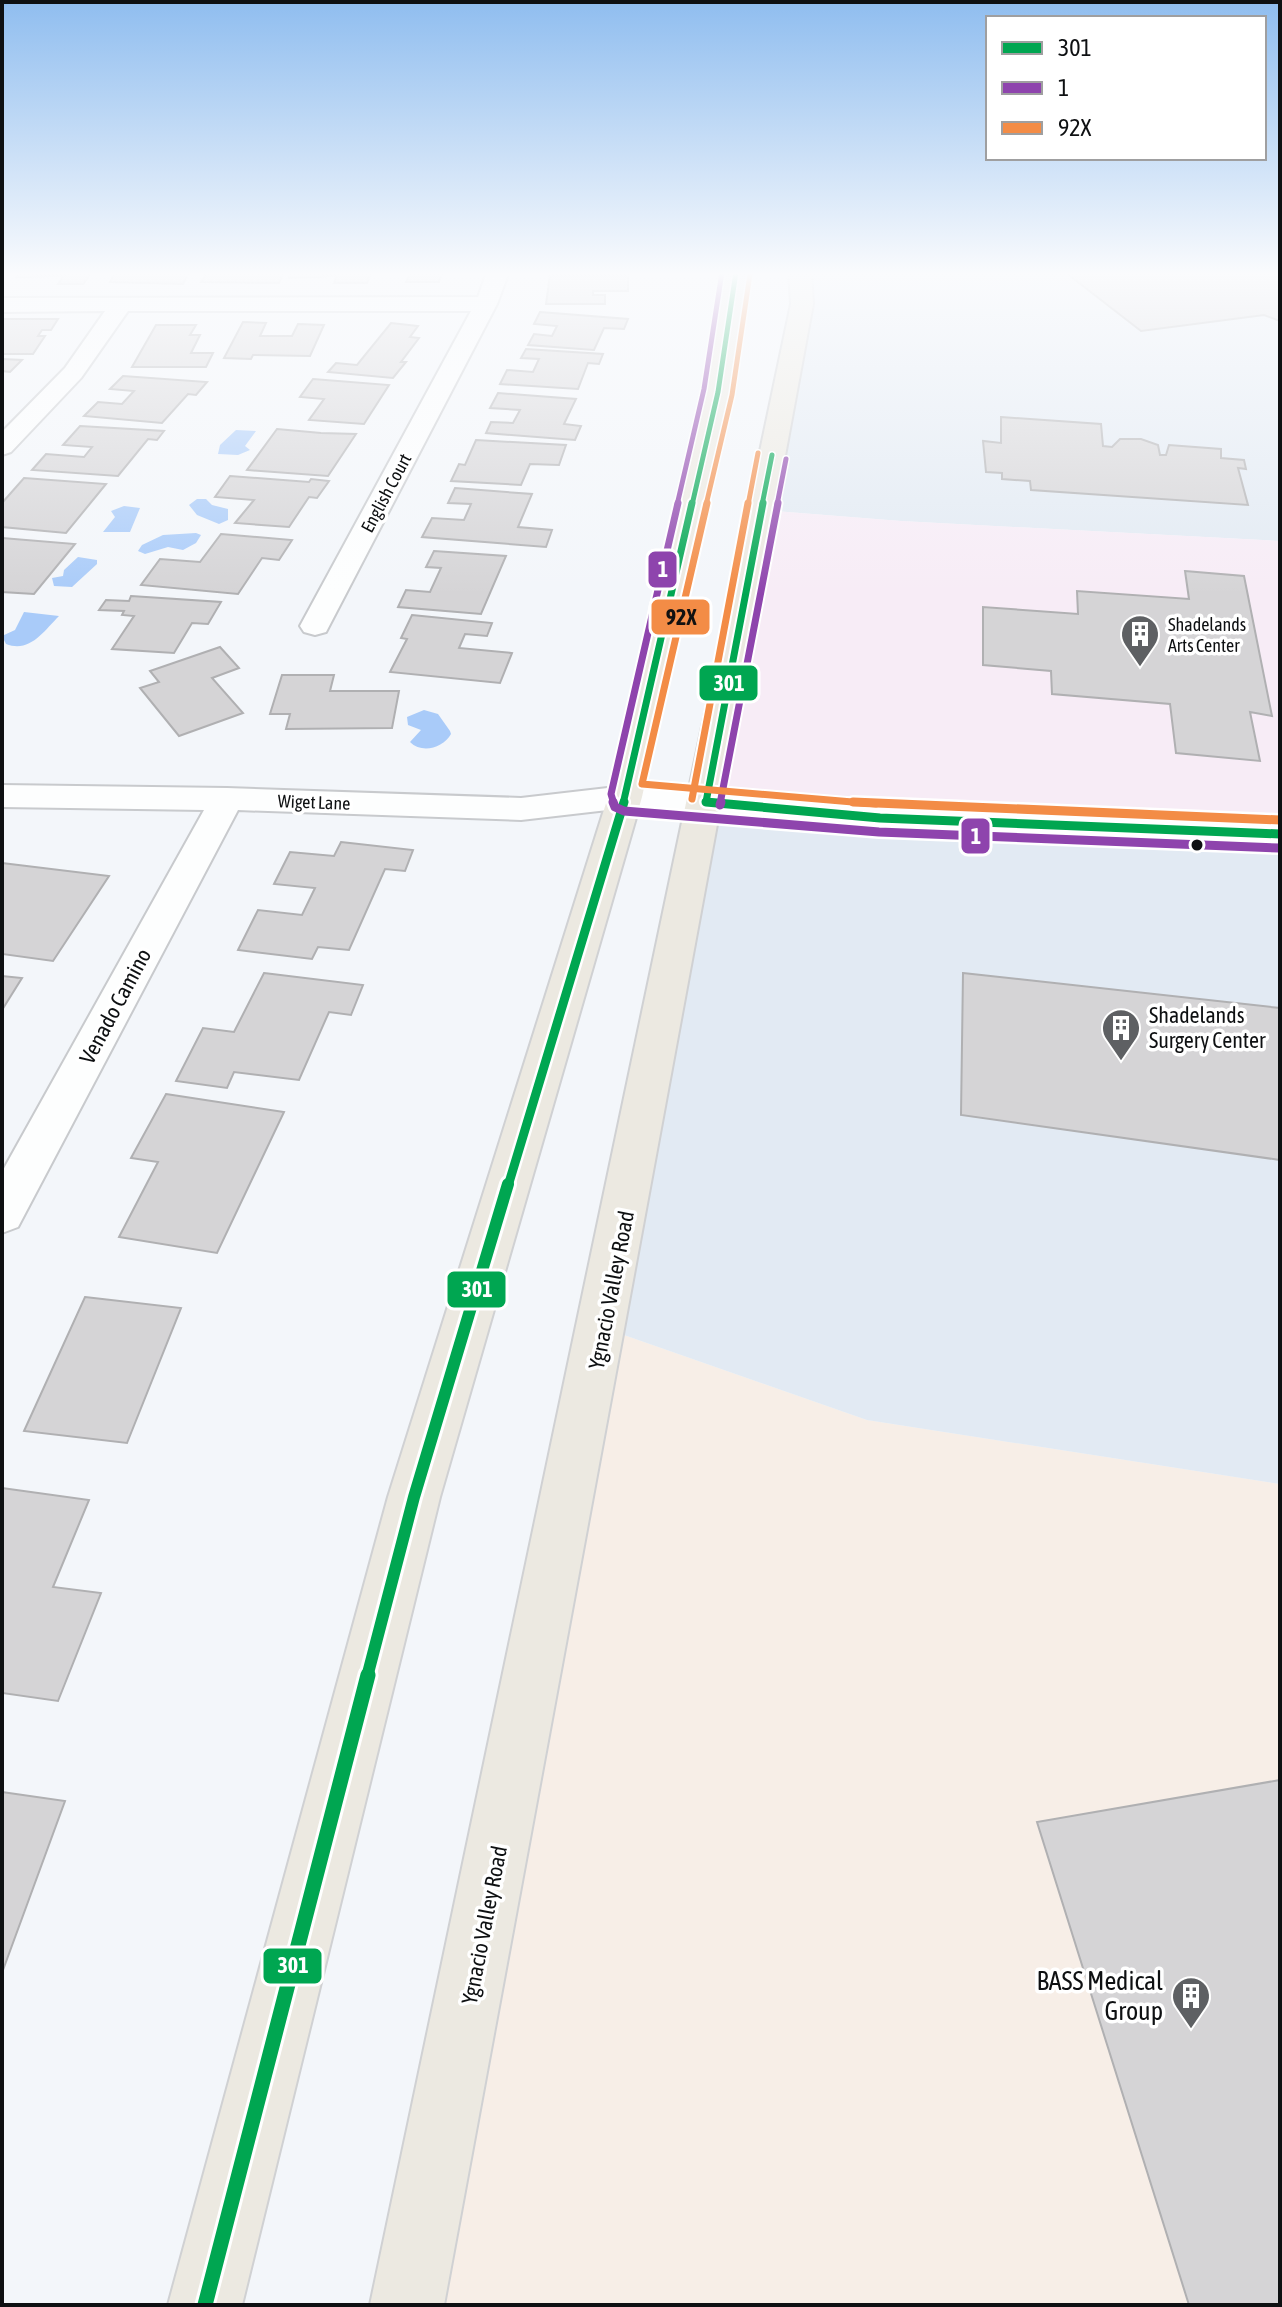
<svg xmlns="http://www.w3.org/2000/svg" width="1282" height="2307" font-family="'Asap Condensed',sans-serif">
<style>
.commercial{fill:#f7eee7}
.built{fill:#e2eaf3}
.education{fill:#f7ecf6}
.water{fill:#a9cbf9}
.building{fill:#d5d4d6;stroke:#b0b0b2;stroke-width:2}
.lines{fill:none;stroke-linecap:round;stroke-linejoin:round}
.minor-casing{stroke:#c8cacd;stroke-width:4}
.highway-casing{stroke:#d0d1d3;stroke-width:4}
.minor{fill:#fdfefe;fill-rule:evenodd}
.highway{fill:#ece9e1;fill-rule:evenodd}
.bus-1-far4-casing{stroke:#fff;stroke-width:8}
.bus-1-far3-casing{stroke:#fff;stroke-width:11}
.bus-1-far2-casing{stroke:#fff;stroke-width:14}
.bus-1-far1-casing{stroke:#fff;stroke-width:18}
.bus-1-casing{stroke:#fff;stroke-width:21}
.bus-2-far2-casing{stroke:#fff;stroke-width:8}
.bus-2-far1-casing{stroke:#fff;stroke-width:11}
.bus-2-casing{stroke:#fff;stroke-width:14}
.bus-3-far2-casing{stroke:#fff;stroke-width:8}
.bus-3-far1-casing{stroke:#fff;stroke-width:11}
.bus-3-casing{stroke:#fff;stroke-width:14}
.bus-1-far4{stroke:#00a651;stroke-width:5}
.bus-1-far3{stroke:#00a651;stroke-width:7}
.bus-1-far2{stroke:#00a651;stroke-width:9}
.bus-1-far1{stroke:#00a651;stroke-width:12}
.bus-1{stroke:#00a651;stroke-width:15}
.bus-2-far2{stroke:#8e44ad;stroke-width:5}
.bus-2-far1{stroke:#8e44ad;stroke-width:7}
.bus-2{stroke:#8e44ad;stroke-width:9}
.bus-3-far2{stroke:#f38c46;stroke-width:5}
.bus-3-far1{stroke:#f38c46;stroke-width:7}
.bus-3{stroke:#f38c46;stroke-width:9}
.bus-dot{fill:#0e1012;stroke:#fff;stroke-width:3}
.labels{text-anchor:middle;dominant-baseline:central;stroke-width:7;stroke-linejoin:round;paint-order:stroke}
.far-street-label{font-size:18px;fill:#0e1012;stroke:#fff}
.far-poi-label{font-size:18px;fill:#0e1012;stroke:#fff;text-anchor:start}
.street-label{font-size:22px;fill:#0e1012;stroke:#fff}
.poi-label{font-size:22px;fill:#0e1012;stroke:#fff;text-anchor:start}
.near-poi-label{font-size:26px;fill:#0e1012;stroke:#fff;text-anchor:end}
.line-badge{stroke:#fff;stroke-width:3}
.badge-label{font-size:22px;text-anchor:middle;font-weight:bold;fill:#fff}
.pale-badge-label{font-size:22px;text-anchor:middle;font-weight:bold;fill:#111}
</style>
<rect width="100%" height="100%" fill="#f3f6fa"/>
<polygon class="commercial" points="604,1328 867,1420 1280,1484 1280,2305 407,2305"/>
<g class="built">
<polygon points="800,272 1280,272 1280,541 901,521 762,510"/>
<polygon points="706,802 1280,834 1280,1484 867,1420 604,1328"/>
</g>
<polygon class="education" points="762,510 901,521 1280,541 1280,834 706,802"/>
<g class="water">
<polygon points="236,430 256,431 245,446 250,450 238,455 218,454 220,445"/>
<polygon points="197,499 206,499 212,505 228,509 228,520 219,524 197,515 189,505"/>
<polygon points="124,506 140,508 130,532 103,532 115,517 111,511"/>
<polygon points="196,533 201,535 196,543 183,550 168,547 145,554 138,551 142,545 163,535"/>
<polygon points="78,557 97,560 97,564 72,587 54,586 52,578 63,576 64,570"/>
<path d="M 24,612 L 59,616 C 43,632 30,653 6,644 L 2,636 L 15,630 Z"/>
<path d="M 424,710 L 438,714 L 450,731 L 451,734 C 443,748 422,754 410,742 L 421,730 L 408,725 L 407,717 Z"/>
</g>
<g class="building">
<polygon points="21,272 92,272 83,284 58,284 64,276 17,277"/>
<polygon points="116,272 189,272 183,284 110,282"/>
<polygon points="207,272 284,272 279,283 201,282"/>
<polygon points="291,272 371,272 367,283 334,283 337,276 289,278"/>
<polygon points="410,272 442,272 439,282 406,282"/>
<polygon points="1065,272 1280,272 1280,321 1264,315 1141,331"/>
<polygon points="550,275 628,275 628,291 593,291 593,295 605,295 605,304 546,304"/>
<polygon points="540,312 628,319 624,329 604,328 594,350 528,345 534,334 552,336 557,326 534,324"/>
<polygon points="2,319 58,319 51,330 42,330 38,336 45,336 33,354 2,354"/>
<polygon points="243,322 266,323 260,336 292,336 298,324 324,325 310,356 253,355 251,359 224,358"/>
<polygon points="391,323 418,326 410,337 419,338 401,362 406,362 393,378 328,372 336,363 357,365"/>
<polygon points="156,325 196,325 190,335 200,335 191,353 213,353 206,367 132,367"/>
<polygon points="526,349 603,354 599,364 588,363 578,389 500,384 507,370 533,372 539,359 521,358"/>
<polygon points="2,359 22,360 10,372 2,371"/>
<polygon points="123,376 207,382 196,395 188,394 162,423 84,416 98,402 122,404 134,391 110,389"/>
<polygon points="313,379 389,385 364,424 309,420 324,399 300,397"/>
<polygon points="498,393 576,399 564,424 581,426 575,440 486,433 491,422 513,423 520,410 490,408"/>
<polygon points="1001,417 1101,424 1103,446 1112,447 1120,439 1141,439 1158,445 1160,455 1166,455 1169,445 1221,449 1221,458 1244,460 1246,469 1238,468 1248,505 1031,490 1030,481 1002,479 1002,473 986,472 983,441 1001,443"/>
<polygon points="80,426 164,431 157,440 148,439 118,476 32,470 46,454 84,457 92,447 63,445"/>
<polygon points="277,429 321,433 356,434 328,476 247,470"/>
<polygon points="476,440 566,445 559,465 530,464 521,485 451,481 459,464 465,465"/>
<polygon points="230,476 309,482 311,479 329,481 317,498 309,497 289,527 235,523 254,500 215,497"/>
<polygon points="24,478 106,484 66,533 2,527 2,503"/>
<polygon points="455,488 532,494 518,527 552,530 546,547 422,537 432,518 464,520 471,504 448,503"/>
<polygon points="221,534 292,540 279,560 262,558 238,594 141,585 160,559 200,562"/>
<polygon points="2,538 75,544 34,594 2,592"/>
<polygon points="434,551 506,556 481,614 398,607 406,590 430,592 441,568 426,567"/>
<polygon points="1185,571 1244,576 1272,716 1250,712 1260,761 1176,753 1170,704 1052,694 1051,671 983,665 983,607 1078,614 1077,591 1189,599"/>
<polygon points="131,596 221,602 208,624 192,623 174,653 112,649 134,616 122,615 124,611 99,610 106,600 129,601"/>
<polygon points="412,615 492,623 487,636 465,634 459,648 512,653 500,683 390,672 407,639 401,638"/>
<polygon points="220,647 239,668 212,678 243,713 179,736 140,688 159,682 150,671"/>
<polygon points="282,675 334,675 330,691 399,691 392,728 286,729 290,714 270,714"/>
<polygon points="341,842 413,850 405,871 385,869 349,950 318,947 312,959 238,950 258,910 302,915 315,888 274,884 290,852 334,856"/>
<polygon points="2,863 109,876 53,961 2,954"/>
<polygon points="264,973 363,985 351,1015 329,1012 299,1080 234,1072 227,1088 176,1081 203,1028 234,1032"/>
<polygon points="963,973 1280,1008 1280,1160 961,1115"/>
<polygon points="2,976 22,978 2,1010"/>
<polygon points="166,1094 284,1112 217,1253 119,1237 158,1162 131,1158"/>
<polygon points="85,1297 181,1308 127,1443 24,1431"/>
<polygon points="2,1488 89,1500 53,1587 101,1593 58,1701 2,1693"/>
<polygon points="1280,1780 1280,2305 1189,2305 1037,1822"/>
<polygon points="2,1792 65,1801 3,1970 2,1970"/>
</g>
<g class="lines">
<defs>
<g id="minor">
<polygon points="487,272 509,272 497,304 326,632 315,635 304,632 300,626 471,311 128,311 81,378 11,452 2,455 2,432 65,368 105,311 2,312 2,298 478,297"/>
<polygon points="2,785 227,788 521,798 625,786 880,807 1280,823 1280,845 880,829 625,808 521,820 238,810 18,1227 2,1233 2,1172 204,810 2,807"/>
</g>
<g id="highway">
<polygon points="725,272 747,272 730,392 642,797 440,1497 242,2305 168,2305 388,1497 608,797 706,392"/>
<polygon points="789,272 811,272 813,304 444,2305 370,2305 791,304"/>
</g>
</defs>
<use href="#minor" class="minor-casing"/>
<use href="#highway" class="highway-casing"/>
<use href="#minor" class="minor"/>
<use href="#highway" class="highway"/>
<defs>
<g id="bus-1-far4">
<polyline points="692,505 718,392 736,272"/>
<polyline points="762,505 772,455"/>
</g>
<g id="bus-1-far3">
<polyline points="623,804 692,503"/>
<polyline points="724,804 706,802 763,503"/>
</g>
<g id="bus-1-far2">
<polyline points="706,802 880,818 1280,834"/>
<polyline points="508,1186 624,802"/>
</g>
<polyline id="bus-1-far1" points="367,1677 414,1497 508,1184"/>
<polyline id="bus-1" points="205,2305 368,1675"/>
<g id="bus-2-far2">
<polyline points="677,505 704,389 722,272"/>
<polyline points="777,505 786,459"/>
</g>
<g id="bus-2-far1">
<polyline points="614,804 611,794 678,503"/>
<polyline points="720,804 778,503"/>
</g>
<g id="bus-2">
<polyline points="613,802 615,807 624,811 879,832 1279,848"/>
<polyline points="720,805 721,802"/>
</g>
<g id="bus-3-far2">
<polyline points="706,505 732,395 750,274"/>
<polyline points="748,505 758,453"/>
</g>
<g id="bus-3-far1">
<polyline points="707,503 642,784 876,804"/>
<polyline points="692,799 748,503"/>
</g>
<polyline id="bus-3" points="853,802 1280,820"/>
</defs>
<use href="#bus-1-far4" class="bus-1-far4-casing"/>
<use href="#bus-1-far3" class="bus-1-far3-casing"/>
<use href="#bus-1-far2" class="bus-1-far2-casing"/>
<use href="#bus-1-far1" class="bus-1-far1-casing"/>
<use href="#bus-1" class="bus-1-casing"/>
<use href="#bus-2-far2" class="bus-2-far2-casing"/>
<use href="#bus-2-far1" class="bus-2-far1-casing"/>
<use href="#bus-2" class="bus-2-casing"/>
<use href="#bus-3-far2" class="bus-3-far2-casing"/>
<use href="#bus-3-far1" class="bus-3-far1-casing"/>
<use href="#bus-3" class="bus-3-casing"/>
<use href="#bus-1-far4" class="bus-1-far4"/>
<use href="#bus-1-far3" class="bus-1-far3"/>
<use href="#bus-1-far2" class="bus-1-far2"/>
<use href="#bus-1-far1" class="bus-1-far1"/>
<use href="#bus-1" class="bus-1"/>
<use href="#bus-2-far2" class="bus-2-far2"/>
<use href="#bus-2-far1" class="bus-2-far1"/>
<use href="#bus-2" class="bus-2"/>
<use href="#bus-3-far2" class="bus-3-far2"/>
<use href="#bus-3-far1" class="bus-3-far1"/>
<use href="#bus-3" class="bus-3"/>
</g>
<linearGradient id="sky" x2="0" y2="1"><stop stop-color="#8fbdef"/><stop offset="0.46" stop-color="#fafbfd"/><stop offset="1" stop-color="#fafbfd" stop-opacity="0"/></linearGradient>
<rect width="1282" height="595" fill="url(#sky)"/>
<defs>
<symbol id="building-pin" viewBox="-11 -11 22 30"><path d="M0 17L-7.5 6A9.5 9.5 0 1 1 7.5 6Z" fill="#5e6063" stroke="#fff"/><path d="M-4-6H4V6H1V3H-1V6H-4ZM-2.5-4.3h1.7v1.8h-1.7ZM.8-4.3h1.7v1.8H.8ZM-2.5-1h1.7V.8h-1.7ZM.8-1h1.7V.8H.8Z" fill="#fff"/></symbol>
</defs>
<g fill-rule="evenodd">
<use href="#building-pin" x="1118" y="612" width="44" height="60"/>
<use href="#building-pin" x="1099" y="1006" width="44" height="60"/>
<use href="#building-pin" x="1169" y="1974" width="44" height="60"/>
</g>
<circle class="bus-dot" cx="1197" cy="845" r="7"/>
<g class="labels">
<g class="far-street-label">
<text transform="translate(386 493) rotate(-62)">English Court</text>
<text transform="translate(314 802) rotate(2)">Wiget Lane</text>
</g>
<g class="far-poi-label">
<text x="1168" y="624">Shadelands<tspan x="1168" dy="21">Arts Center</tspan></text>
</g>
<g class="street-label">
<text transform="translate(115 1006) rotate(-62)">Venado Camino</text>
<text transform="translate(611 1290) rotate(-79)">Ygnacio Valley Road</text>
<text transform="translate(484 1925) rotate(-79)">Ygnacio Valley Road</text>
</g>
<g class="poi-label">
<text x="1149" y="1015">Shadelands<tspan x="1149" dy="25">Surgery Center</tspan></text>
</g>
<g class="near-poi-label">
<text x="1163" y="1981">BASS Medical<tspan x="1163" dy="30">Group</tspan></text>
</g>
</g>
<g class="line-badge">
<rect x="647" y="550" width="31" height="39" rx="8" fill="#8e44ad"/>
<rect x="650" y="598" width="61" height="38" rx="8" fill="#f38c46"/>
<rect x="698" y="664" width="61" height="38" rx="8" fill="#00a651"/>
<rect x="960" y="817" width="31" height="38" rx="8" fill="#8e44ad"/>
<rect x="446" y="1270" width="61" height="39" rx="8" fill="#00a651"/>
<rect x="262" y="1947" width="61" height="38" rx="8" fill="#00a651"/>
</g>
<g class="badge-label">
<text x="663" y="577">1</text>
<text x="729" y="691">301</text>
<text x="976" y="844">1</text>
<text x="477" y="1297">301</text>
<text x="293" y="1973">301</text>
</g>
<g class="pale-badge-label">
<text x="681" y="625">92X</text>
</g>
<rect width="1282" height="2307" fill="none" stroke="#0e1012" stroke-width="8"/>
<rect x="986" y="16" width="280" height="144" fill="#ffffff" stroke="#9f9fa0" stroke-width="2"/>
<rect x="1002" y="42" width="40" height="12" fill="#00a651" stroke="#9f9fa0" stroke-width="2"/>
<text x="1058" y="56" font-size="24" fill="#0e1012">301</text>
<rect x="1002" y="82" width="40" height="12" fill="#8e44ad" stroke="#9f9fa0" stroke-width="2"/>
<text x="1058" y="96" font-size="24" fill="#0e1012">1</text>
<rect x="1002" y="122" width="40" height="12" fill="#f38c46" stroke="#9f9fa0" stroke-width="2"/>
<text x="1058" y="136" font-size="24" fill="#0e1012">92X</text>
</svg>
